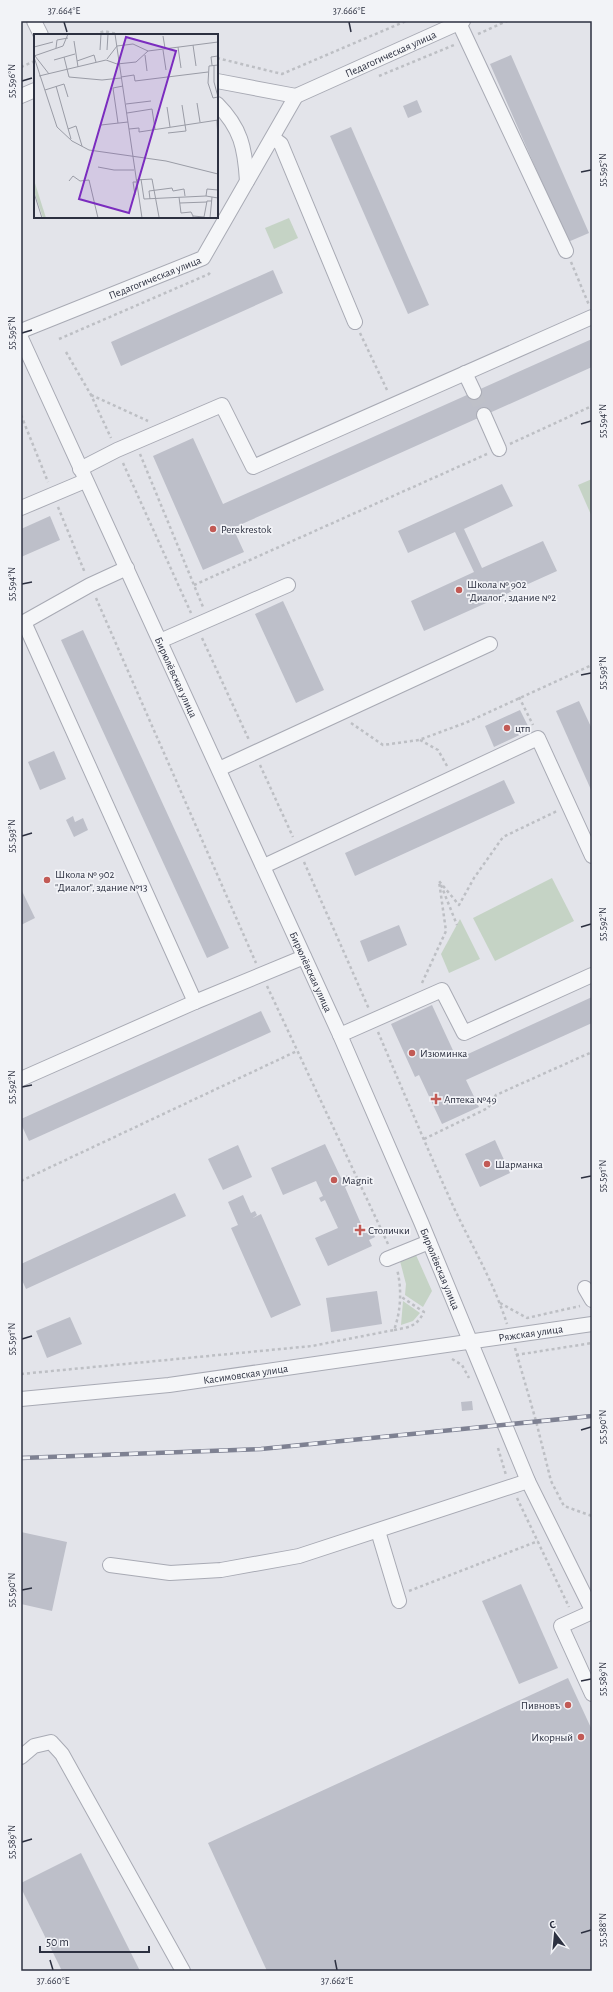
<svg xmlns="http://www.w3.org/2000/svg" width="613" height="1992" font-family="'Alegreya Sans',sans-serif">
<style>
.green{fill:#c5d3c5}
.building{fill:#bdbfc9}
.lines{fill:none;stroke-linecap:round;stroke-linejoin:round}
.minor-tunnel{stroke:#bec0c8;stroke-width:14;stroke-dasharray:14 7;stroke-linecap:butt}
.minor-casing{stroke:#a8aab4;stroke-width:16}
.path{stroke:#bdbfc4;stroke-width:2.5;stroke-dasharray:3 3;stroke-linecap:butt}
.minor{stroke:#f5f6f8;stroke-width:14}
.rail-casing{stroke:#7e8192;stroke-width:4.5}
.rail{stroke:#f2f3f7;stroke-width:3;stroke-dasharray:9;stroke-linecap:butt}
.ticks{fill:none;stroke:#2c3040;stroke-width:1.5}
.poi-dot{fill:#c25a55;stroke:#f2f3f7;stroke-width:1.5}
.labels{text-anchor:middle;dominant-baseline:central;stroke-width:3.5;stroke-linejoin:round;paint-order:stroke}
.street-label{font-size:11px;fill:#2c3040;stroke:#f2f3f7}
.poi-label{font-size:11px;fill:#2c3040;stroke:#f2f3f7;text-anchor:start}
.inset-road{fill:none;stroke:#9a9ca6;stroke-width:1}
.view{fill:#7b2cbf;fill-opacity:0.15;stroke:#7b2cbf;stroke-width:2}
.inset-edge{fill:none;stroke:#2c3040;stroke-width:2}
.neatline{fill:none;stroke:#2c3040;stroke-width:1.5}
.ticks-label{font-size:10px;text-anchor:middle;fill:#2c3040}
</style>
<rect width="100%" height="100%" fill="#e3e4ea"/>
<g class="green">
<polygon points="289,218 298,238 274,249 265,228"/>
<polygon points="592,479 592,517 578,485"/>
<polygon points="552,878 574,921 495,961 473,918"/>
<polygon points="460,919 480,959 449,973 441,954"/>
<polygon points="416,1255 432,1291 423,1307 405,1295 406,1284 400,1261"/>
<polygon points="403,1301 420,1313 413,1321 401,1325"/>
</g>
<g class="building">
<polygon points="511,55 589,233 568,242 490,64"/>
<polygon points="417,100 422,112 408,118 403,106"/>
<polygon points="351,127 429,305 408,314 330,136"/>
<polygon points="273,270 283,293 121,366 111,342"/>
<polygon points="592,339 592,367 233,528 244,552 203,570 153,456 193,438 223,504"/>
<polygon points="502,484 513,506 464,529 482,568 543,541 557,571 424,631 411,601 474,572 455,532 408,553 398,531"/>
<polygon points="50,516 60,540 21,557 21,529"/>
<polygon points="283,601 324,690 296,703 255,614"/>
<polygon points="83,630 229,948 207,958 61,640"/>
<polygon points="579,701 592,729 592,792 556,711"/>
<polygon points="520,710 530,730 494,747 485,726"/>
<polygon points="54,751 66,779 40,790 28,762"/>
<polygon points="504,780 515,803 355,876 345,853"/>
<polygon points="73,816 75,822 83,818 88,830 74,837 66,820"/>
<polygon points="21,889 35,918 21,925"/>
<polygon points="399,925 407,945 368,962 360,941"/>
<polygon points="592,997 592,1023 466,1080 479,1107 442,1124 419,1075 415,1077 391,1024 432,1005 457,1059"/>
<polygon points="261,1011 271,1032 29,1141 21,1124 21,1119"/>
<polygon points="495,1140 510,1173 480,1187 465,1154"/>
<polygon points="325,1144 341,1178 348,1175 352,1183 345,1187 365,1233 372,1230 375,1237 369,1240 372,1246 328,1266 315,1238 338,1228 325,1200 321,1202 319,1198 323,1196 316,1181 283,1195 271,1168"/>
<polygon points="238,1145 252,1177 223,1190 208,1159"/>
<polygon points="175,1193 186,1216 26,1289 21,1278 21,1264"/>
<polygon points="243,1195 251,1213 255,1211 257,1215 253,1218 261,1214 301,1305 271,1318 231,1228 238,1225 228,1202"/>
<polygon points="377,1291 382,1324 331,1332 326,1298"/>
<polygon points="70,1317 82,1344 47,1358 36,1331"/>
<polygon points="472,1401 473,1410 462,1411 461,1402"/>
<polygon points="21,1532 67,1542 52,1611 21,1604"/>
<polygon points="521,1584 558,1668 519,1684 482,1601"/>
<polygon points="568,1678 592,1730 592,1971 267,1971 208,1843"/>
<polygon points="81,1853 140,1971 62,1971 21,1888 21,1883"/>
</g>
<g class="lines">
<polyline class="minor-tunnel" points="474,392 484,415"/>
<defs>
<g id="minor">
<polyline points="34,21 41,35"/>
<polyline points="459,23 566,251"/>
<path id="s1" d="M 217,81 L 296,96 L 463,21"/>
<polyline points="21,96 35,90"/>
<path d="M 217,104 C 241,128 245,148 247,181"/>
<polyline points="273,138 281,144 355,322"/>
<path id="s2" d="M 21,331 L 203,258 L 296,96"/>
<path id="s3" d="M 21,338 L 340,1035 L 421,1222 L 528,1481 L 592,1610"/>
<polyline points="465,373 474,392"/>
<polyline points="484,415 499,449"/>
<polyline points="80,469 117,450 222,405 253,467 592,317"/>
<polyline points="21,508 85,481"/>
<polyline points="127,568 90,585 24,622 195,1002"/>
<polyline points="160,641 288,585"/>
<polyline points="219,769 490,644"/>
<polyline points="264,866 538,738 592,856"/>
<polyline points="340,1035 442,990 464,1033 592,975"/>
<polyline points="21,1079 195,1002 304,957"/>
<polyline points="387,1259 429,1242"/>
<polyline points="585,1288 592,1300"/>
<path id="s4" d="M 21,1399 L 169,1385 L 592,1324"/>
<polyline points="378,1531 399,1601"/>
<polyline points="110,1565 170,1573 221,1570 299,1556 528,1481"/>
<polyline points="592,1612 561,1626 592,1694"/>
<polyline points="21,1757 34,1746 51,1742 62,1754 183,1971"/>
</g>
</defs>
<use href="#minor" class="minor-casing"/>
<g class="path">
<polyline points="478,34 507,21"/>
<polyline points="95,35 104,31 121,35"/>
<polyline points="217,58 282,74 406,21"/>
<polyline points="21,67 35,61"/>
<polyline points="379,76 454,45"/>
<polyline points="571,262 589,305"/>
<polyline points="360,333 388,392"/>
<polyline points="59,339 209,274 211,270"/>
<polyline points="66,352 91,395 111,438"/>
<polyline points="91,395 148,421"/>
<polyline points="21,415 48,482"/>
<polyline points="510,444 592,406"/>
<polyline points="140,454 203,607"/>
<polyline points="123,463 191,613"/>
<polyline points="58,507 85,573"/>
<polyline points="194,585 487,454"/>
<polyline points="96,598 256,963"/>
<polyline points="202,638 249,740"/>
<polyline points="519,697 533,725"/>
<polyline points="351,723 383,745 419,740 465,723 592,665"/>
<polyline points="420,740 438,750 447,766"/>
<polyline points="260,765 293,837"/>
<polyline points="304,862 369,1009"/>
<polyline points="441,885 457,925"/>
<polyline points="422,983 446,931 439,881 459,905 474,878 503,837 557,811"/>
<polyline points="267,986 388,1244"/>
<path d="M 378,1032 C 403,1091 428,1150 454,1208 C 472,1246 494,1283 507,1324"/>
<polyline points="424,1139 488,1108 496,1095 592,1052"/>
<polyline points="21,1181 297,1051"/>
<polyline points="500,1303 527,1318 580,1306"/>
<path d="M 394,1330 C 410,1327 416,1327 424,1312 L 400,1296"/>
<polyline points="515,1348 536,1421 551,1481 564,1506 592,1516"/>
<polyline points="516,1355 592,1343"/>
<polyline points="452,1359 462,1365 469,1378"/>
<path d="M 21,1374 L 312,1346 L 394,1330 C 401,1311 402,1289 397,1269"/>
<polyline points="498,1448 506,1475"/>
<polyline points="517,1498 569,1607"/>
<polyline points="409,1591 538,1541"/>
</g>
<use href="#minor" class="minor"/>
<defs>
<polyline id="rail" points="21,1458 261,1449 592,1416"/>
</defs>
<use href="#rail" class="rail-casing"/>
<use href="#rail" class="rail"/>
</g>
<path class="ticks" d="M 64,22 L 67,32M 349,22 L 351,32M 22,81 L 32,78M 581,172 L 591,170M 22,333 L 32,330M 581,424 L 591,421M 22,584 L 32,582M 581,675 L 591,673M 22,836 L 32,833M 581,927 L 591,924M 22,1087 L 32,1085M 581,1178 L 591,1176M 22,1339 L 32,1336M 581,1430 L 591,1427M 22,1590 L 32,1588M 581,1681 L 591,1679M 22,1842 L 32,1839M 581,1933 L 591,1930M 50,1960 L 53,1970M 335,1960 L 337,1970"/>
<g class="poi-dot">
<circle cx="213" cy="529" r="4"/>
<circle cx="459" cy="590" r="4"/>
<circle cx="507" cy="728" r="4"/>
<circle cx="47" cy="880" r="4"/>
<circle cx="412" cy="1053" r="4"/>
<path d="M434 1093h4v4h4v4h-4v4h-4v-4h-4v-4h4z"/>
<circle cx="487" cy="1164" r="4"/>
<circle cx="334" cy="1180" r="4"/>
<path d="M358 1224h4v4h4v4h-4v4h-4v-4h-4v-4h4z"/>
<circle cx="568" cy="1705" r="4"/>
<circle cx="581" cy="1737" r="4"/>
</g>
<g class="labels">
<g class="street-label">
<text stroke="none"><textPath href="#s1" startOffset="184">Педагогическая улица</textPath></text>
<text stroke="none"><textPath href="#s2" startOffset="144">Педагогическая улица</textPath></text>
<text stroke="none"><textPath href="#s3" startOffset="373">Бирюлёвская улица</textPath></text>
<text stroke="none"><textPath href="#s3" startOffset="697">Бирюлёвская улица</textPath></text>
<text stroke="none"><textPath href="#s3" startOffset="1021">Бирюлёвская улица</textPath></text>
<text stroke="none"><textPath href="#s4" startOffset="514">Ряжская улица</textPath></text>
<text stroke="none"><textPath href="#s4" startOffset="226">Касимовская улица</textPath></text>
</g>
<g class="poi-label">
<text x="221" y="529">Perekrestok</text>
<text x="467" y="584">Школа № 902<tspan x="467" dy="13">"Диалог", здание №2</tspan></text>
<text x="515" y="728">цтп</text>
<text x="55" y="874">Школа № 902<tspan x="55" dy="13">"Диалог", здание №13</tspan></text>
<text x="420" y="1053">Изюминка</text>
<text x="444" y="1099">Аптека №49</text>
<text x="495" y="1164">Шарманка</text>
<text x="342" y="1180">Magnit</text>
<text x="368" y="1230">Столички</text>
<text x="560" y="1705" text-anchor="end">Пивновъ</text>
<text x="573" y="1737" text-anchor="end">Икорный</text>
</g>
</g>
<g transform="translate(34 34)">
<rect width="184" height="184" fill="#e3e4ea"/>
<path d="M 0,146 L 12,184 L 9,184 L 0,157 Z" fill="#c5d3c5"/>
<path class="inset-road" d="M 81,0 L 108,184M 129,2 L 131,14M 40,7 L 44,33M 159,11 L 162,32M 83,12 L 99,10 L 114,17 L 184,8M 0,13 L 19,8M 144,13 L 147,34M 22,14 L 23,6 L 34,4M 66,16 L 67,0M 73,16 L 74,0M 129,16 L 132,36M 111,21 L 113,37M 0,22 L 29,12 L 34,0M 1,22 L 15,40M 0,23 L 23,93 L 38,107 L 55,116 L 132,127 L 184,140M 30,23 L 35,43 L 68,46 L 87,44M 73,25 L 83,12M 20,26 L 41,20M 72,26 L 83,30 L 102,28 L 114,17M 43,27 L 60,21 L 62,28M 178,31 L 177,23 L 184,22M 180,31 L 180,48 L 184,63M 184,31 L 175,32 L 174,49 L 179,64 L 184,63M 5,42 L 72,26M 87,43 L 100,41 L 101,47 L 174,38M 22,52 L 37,105M 11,56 L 30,50 L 34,63M 184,63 L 184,76M 163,69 L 166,88M 92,70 L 117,67M 133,73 L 136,93M 93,79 L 118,75 L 121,95M 183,86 L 184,106M 84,89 L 79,54 L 89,52M 67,91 L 94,88M 34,95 L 42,92 L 48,112M 95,95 L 105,94 L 105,98 L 184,86M 134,99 L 152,97 L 148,71M 64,133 L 80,136 L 100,136M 107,145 L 110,165 L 172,162M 102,146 L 118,145 L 125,183M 35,147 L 39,142 L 46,147 L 55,146 L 64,184M 0,159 L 8,184M 101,161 L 99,148 L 102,148M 145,163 L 147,179 L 157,178 L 159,182M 178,163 L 172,162 L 173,155 L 184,156M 116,165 L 115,157 L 138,154 L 139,157 L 150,155 L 151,162M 146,169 L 173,168M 159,184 L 159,182 L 170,183 L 173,167 L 178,167M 176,184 L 178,163 L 184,164"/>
<path class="view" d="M 92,3 L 142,17 L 95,179 L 45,165 Z"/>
<rect width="184" height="184" class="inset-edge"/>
</g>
<rect width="613" height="1992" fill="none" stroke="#f2f3f7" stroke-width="44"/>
<g transform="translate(555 1934) rotate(344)" stroke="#f2f3f7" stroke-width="3" paint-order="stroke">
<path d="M0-3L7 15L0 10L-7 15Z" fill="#2c3040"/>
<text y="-6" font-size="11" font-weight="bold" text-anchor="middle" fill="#2c3040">С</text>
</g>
<path d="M40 1946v6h109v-6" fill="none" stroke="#2c3040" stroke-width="2"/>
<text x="46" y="1946" font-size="12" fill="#2c3040" stroke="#f2f3f7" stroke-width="3" paint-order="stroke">50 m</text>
<rect x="22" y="22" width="569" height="1948" class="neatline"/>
<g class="ticks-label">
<text x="64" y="14">37.664°E</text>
<text x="349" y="14">37.666°E</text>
<text transform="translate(11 81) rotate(-90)" y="4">55.596°N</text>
<text transform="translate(602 170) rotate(-90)" y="4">55.595°N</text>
<text transform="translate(11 333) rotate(-90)" y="4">55.595°N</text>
<text transform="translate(602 421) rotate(-90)" y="4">55.594°N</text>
<text transform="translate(11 584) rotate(-90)" y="4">55.594°N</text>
<text transform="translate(602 673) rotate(-90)" y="4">55.593°N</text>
<text transform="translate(11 836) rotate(-90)" y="4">55.593°N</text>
<text transform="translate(602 924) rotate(-90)" y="4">55.592°N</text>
<text transform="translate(11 1087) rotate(-90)" y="4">55.592°N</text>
<text transform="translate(602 1176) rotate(-90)" y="4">55.591°N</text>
<text transform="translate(11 1339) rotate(-90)" y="4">55.591°N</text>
<text transform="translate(602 1427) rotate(-90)" y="4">55.590°N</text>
<text transform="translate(11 1590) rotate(-90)" y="4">55.590°N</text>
<text transform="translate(602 1679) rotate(-90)" y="4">55.589°N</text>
<text transform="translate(11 1842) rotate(-90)" y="4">55.589°N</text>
<text transform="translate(602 1930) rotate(-90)" y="4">55.588°N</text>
<text x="53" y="1984">37.660°E</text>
<text x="337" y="1984">37.662°E</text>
</g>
</svg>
